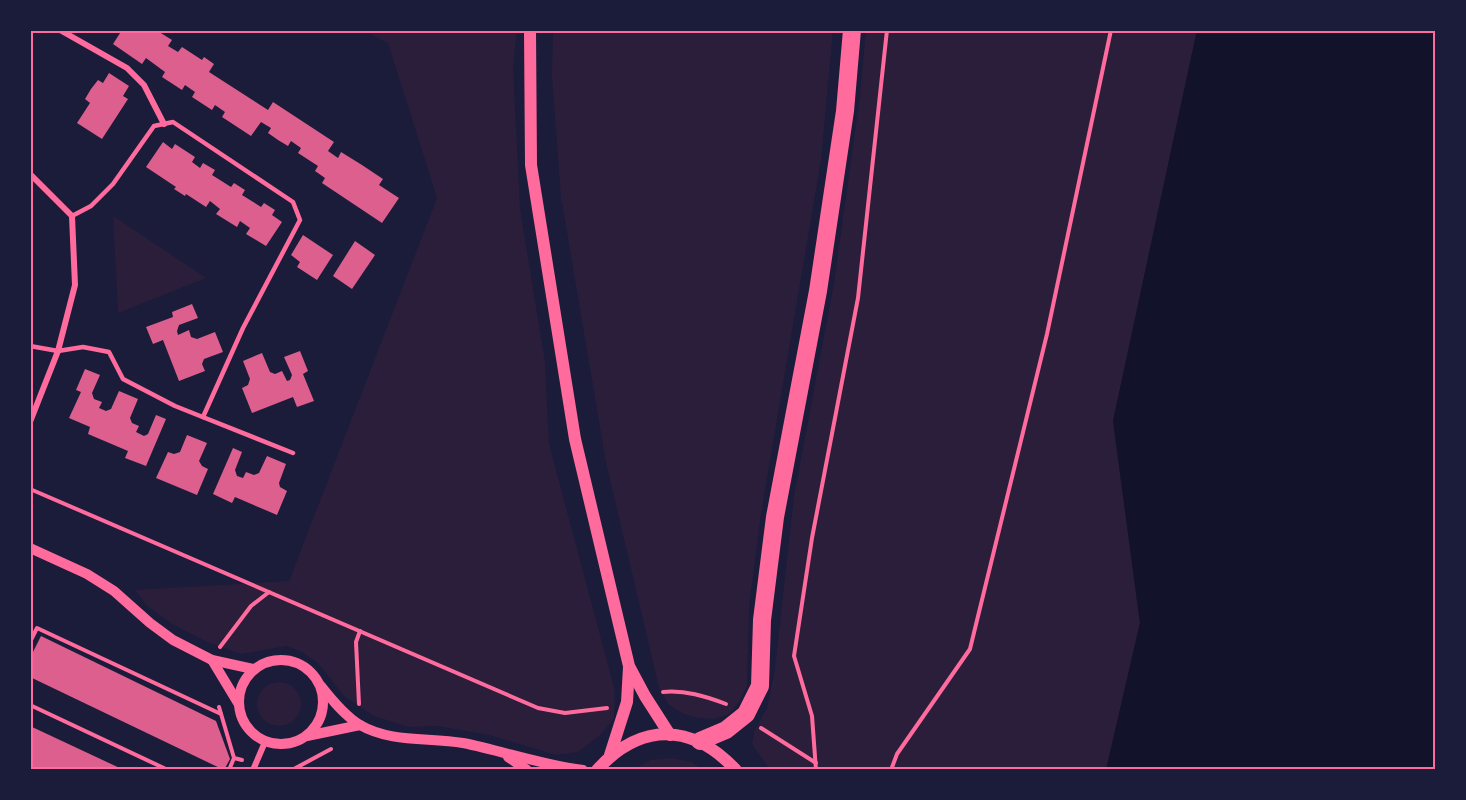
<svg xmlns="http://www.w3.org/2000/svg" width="1466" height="800" font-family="Poppins,sans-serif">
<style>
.green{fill:#2a1e3b}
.water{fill:#12122b}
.building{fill:#dd5f8e}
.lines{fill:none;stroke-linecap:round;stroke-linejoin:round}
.path{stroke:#ff6b9d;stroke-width:4}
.service{stroke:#ff6b9d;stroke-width:4.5}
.minor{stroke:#ff6b9d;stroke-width:6}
.tertiary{stroke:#ff6b9d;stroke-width:10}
.secondary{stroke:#ff6b9d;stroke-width:12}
.motorway{stroke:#ff6b9d;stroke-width:18}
.neatline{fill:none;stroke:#ff6b9d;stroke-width:2}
</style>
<rect width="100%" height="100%" fill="#1b1b3a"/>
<g class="green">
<polygon points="363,30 517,30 513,65 520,209 545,362 549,444 615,691 614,719 599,736 578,752 556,755 489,735 438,726 408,727 374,716 344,696 317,662 302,652 287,646 241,654 207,642 172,624 146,605 135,590 289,581 437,198 388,43"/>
<polygon points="553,30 833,30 821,160 761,514 749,607 747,687 739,702 729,714 715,719 699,718 684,714 668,704 659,687 606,463 561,197 552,77"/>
<polygon points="866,30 1197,30 1113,421 1140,623 1106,770 770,770 752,744 754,732 767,708 775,669 794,496 834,283 860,96"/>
<polygon points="113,216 206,278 118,313"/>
<circle cx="279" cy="704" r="22"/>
<polygon points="671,758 691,762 704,770 631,770 651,760"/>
</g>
<polygon class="water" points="1197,30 1436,30 1436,770 1106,770 1140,623 1113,421"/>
<g class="building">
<polygon points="122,30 145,30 148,32 150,30 156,30 172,40 168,46 178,52 182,47 202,60 204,57 214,64 209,72 268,110 273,102 334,142 328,151 338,158 341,152 362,165 383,179 379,185 399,198 382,223 322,183 325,178 315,171 318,166 298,153 301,148 291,141 288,146 278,140 268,133 271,128 261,122 251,136 222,117 225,112 215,105 212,110 192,97 195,92 185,85 182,90 162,77 165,72 146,58 142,64 113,44"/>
<polygon points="109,73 129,86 123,96 128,99 102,139 77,123 90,103 85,99 91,89 98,80 103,83"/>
<polygon points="163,142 172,149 175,144 195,157 192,162 200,168 203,163 215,170 212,175 231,187 234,183 245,190 242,195 261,207 264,203 275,210 272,215 282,222 266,246 246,234 250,228 240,221 237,227 216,214 220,209 210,201 206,207 186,194 185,196 174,189 176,187 146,167"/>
<polygon points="303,235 333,255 317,280 297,267 300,262 291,255"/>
<polygon points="355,241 375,255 352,289 333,276"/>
<polygon points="192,304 198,318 179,325 177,331 178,335 189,330 191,337 197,339 215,332 223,352 204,359 202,364 205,371 179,381 163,340 153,344 146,327 173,317 172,312"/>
<polygon points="300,351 308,371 303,374 314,401 297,407 293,397 252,413 242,388 248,385 250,379 243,361 262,353 270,372 275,374 282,371 287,381 290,380 292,375 284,357"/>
<polygon points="85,369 100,375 92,393 94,399 102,402 99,408 106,411 111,409 119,391 138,399 130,418 132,423 139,426 136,432 144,436 148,434 156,415 166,419 146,466 125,458 128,451 88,434 90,427 69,418 81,392 76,390"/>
<polygon points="187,435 207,443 199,461 202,466 208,469 197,495 156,478 168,452 174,454 180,452"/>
<polygon points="233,448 242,452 235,470 237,476 243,478 246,472 254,475 259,473 267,456 286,464 279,483 280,487 287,491 277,515 235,497 232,503 213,494"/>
<polygon points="41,636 216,721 230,759 224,770 30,677 30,658"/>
<polygon points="30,726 124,770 30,770"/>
</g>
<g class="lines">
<g class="path">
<polyline points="30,489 538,708 565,713 607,708"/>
<polyline points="30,642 37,628 221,714"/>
<polyline points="220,647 251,606 269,592"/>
<path d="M 663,692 C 685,690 705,696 726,704"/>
<polyline points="359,704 356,642 360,631"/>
<polyline points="30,705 168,770"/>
<polyline points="219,707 234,758 242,760"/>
<polyline points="761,728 816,763"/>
<polyline points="229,770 234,758"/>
<polyline points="292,770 331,749"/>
<polyline points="816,770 812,716 794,656 812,538 858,298 887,30"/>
<polyline points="891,770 897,754 970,649 1047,334 1111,30"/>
</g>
<g class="service">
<polyline points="72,216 91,206 113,184 154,126 173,122 293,202 300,220 243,328 203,417"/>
<polyline points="30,346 58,351 83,347 109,352 123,379 175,406 293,453"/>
</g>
<g class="minor">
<polyline points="60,30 127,68 144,85 164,124"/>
<polyline points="30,174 72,216 75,285 58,351 30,422"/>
<polyline points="253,770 265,742"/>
</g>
<g class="tertiary">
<polyline points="30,548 87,574 114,591 150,623 173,640 212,660 253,669"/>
<circle cx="281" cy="702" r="42"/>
<polyline points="212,660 238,703"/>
<path d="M 321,686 C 332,700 345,716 360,725 C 391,743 429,737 463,743 C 503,751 542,765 583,770"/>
<polyline points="307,736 360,725"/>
<polyline points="508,757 527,770"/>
</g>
<g class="secondary">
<polyline points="530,30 531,165 575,439 629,666 645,696 670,735"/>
<polyline points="610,755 627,702 629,667"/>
<path d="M 597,770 C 641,722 692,723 736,770"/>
</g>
<polyline class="motorway" points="700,741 726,730 746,714 760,686 762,620 775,517 818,291 845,111 852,30"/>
</g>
<rect width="1466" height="800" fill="none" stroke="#1b1b3a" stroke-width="63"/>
<rect x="32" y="32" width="1402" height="736" class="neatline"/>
</svg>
